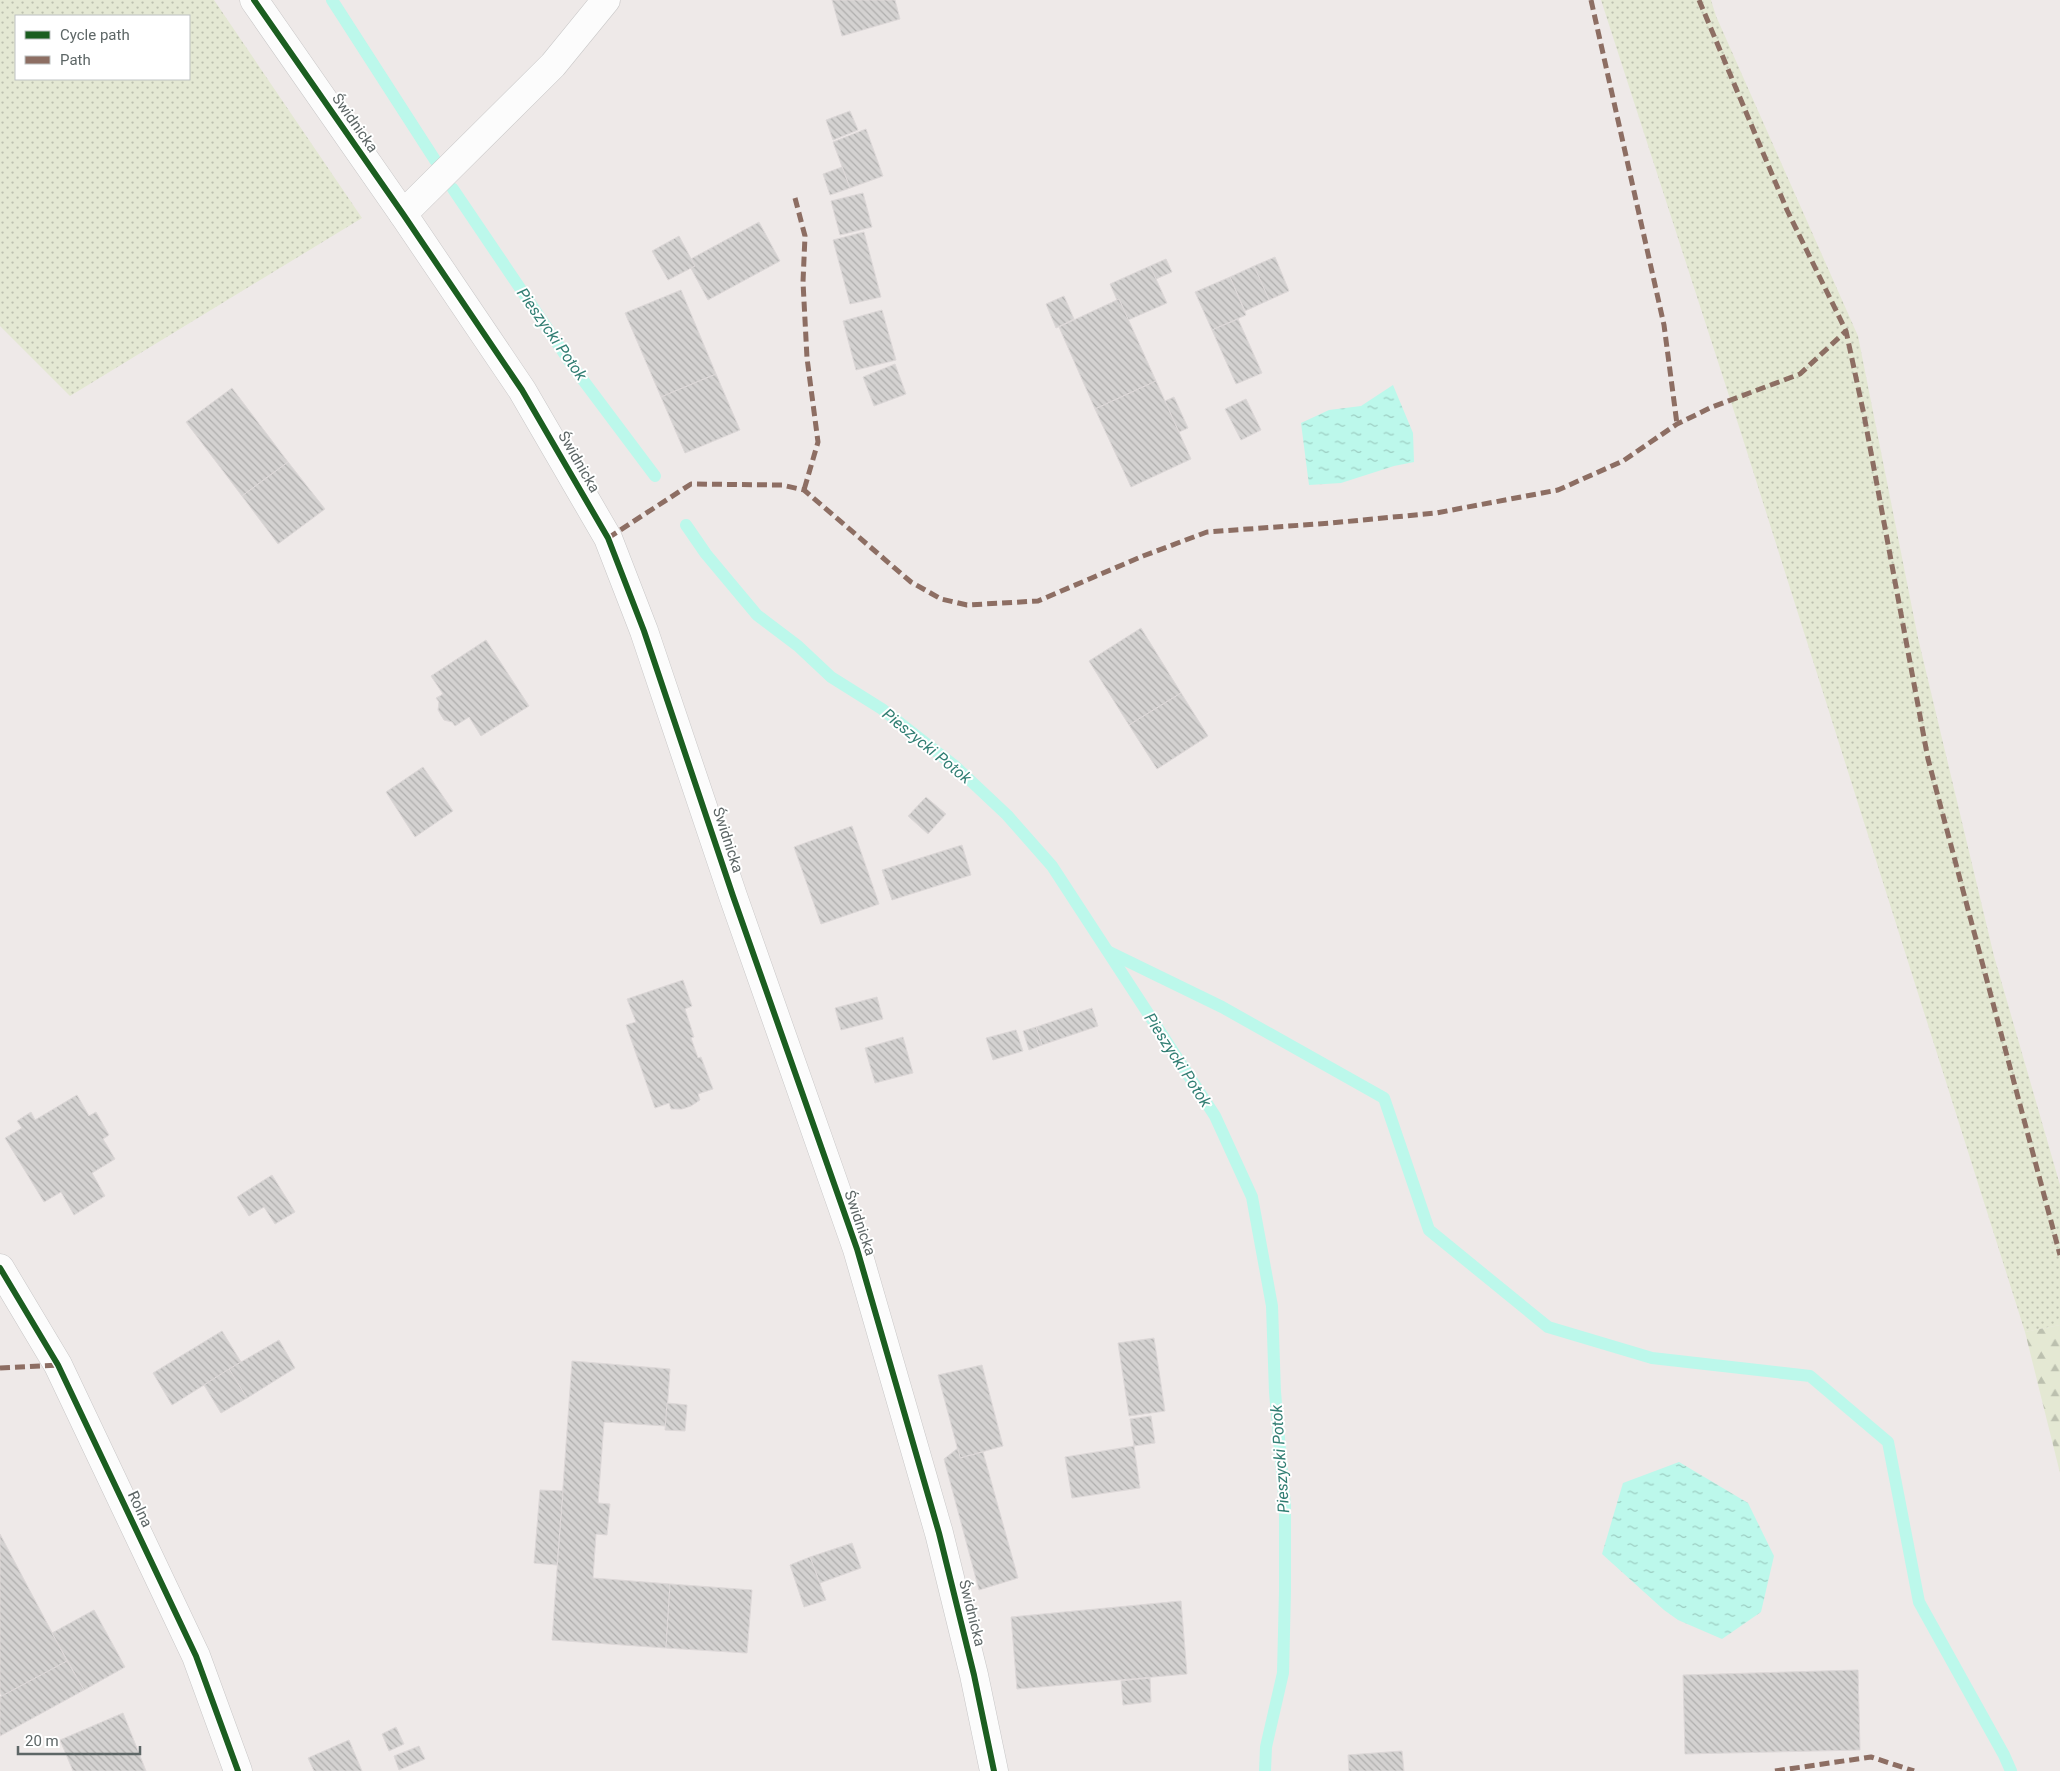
<svg xmlns="http://www.w3.org/2000/svg" width="2060" height="1771" font-family="Roboto,sans-serif">
<style>
.grass{fill:url(#grass-dots);fill-rule:evenodd}
.forest{fill:url(#forest-firs)}
.water{fill:url(#water-ripples)}
.lines{fill:none;stroke-linecap:round;stroke-linejoin:round}
.stream{stroke:#bcf8eb;stroke-width:12}
.building{fill:url(#building-back-hatch);stroke:#ddd8d8}
.minor-casing{stroke:#c8c7c7;stroke-width:29}
.minor{stroke:#fcfcfc;stroke-width:28}
.quiet{stroke:#8d6e63;stroke-width:5;stroke-dasharray:10 5;stroke-linecap:butt}
.cycleway-casing{stroke:#fff;stroke-width:9}
.cycleway{stroke:#1b5e20;stroke-width:6}
.labels{text-anchor:middle;dominant-baseline:central;stroke-width:4;stroke-linejoin:round;paint-order:stroke}
.street-label{font-size:15px;fill:#5d6666;stroke:#fff}
.water-label{font-size:16px;font-style:italic;fill:#317e73;stroke:#fff}
</style>
<defs>
<pattern id="grass-dots" width="8" height="8" patternUnits="userSpaceOnUse" patternTransform="scale(1.25)"><rect width="8" height="8" fill="#e4e8d3"/><path d="M2 2h.1M6 6h.1" fill="none" stroke="#bcc0af" stroke-width="1.8" stroke-linecap="round"/></pattern>
<pattern id="forest-firs" width="22" height="20" patternUnits="userSpaceOnUse" patternTransform="scale(1.25)"><rect width="22" height="20" fill="#e4e8d3"/><path d="M5 1l3.5 6h-7zM16 11l3.5 6h-7z" fill="#bcc0af"/></pattern>
<pattern id="water-ripples" width="26" height="14" patternUnits="userSpaceOnUse" patternTransform="scale(1.25)"><rect width="26" height="14" fill="#bcf8eb"/><path d="M2 4q2-2 4 0t4 0M15 11q2-2 4 0t4 0" fill="none" stroke="#9ccdc2"/></pattern>
<pattern id="building-back-hatch" width="6" height="6" patternUnits="userSpaceOnUse" patternTransform="scale(1.25)"><rect width="6" height="6" fill="#d4d2d1"/><path d="M-1 5l2 2M0 0l6 6M5-1l2 2" fill="none" stroke="#afaead"/></pattern>
</defs>
<rect width="100%" height="100%" fill="#eee9e8"/>
<g class="grass">
<path d="M 0,0 L 214,0 L 362,218 L 70,396 L 0,326 ZM 189,16 L 189,79 L 16,79 L 16,16 Z"/>
<polygon points="1601,0 1711,0 1716,16 1858,336 1918,638 1994,956 2060,1185 2060,1325 2025,1332 1742,436"/>
</g>
<polygon class="forest" points="2060,1325 2060,1473 2025,1332"/>
<g class="water">
<polygon points="1393,385 1413,433 1414,462 1394,466 1341,483 1309,485 1301,423 1329,410 1361,406"/>
<polygon points="1679,1462 1748,1503 1774,1556 1761,1612 1722,1639 1678,1620 1664,1610 1602,1554 1623,1483"/>
</g>
<g class="lines">
<g class="stream">
<polyline points="332,0 435,160"/>
<polyline points="453,189 574,368 655,476"/>
<polyline points="686,525 706,554 757,615 798,646 831,677 882,709 956,767 1007,815 1052,866 1215,1116 1252,1197 1272,1306 1275,1392 1285,1506 1285,1591 1283,1673 1266,1747 1265,1771"/>
<polyline points="1109,952 1222,1007 1384,1098 1429,1230 1548,1327 1652,1358 1810,1376 1888,1442 1919,1602 2004,1755 2011,1771"/>
</g>
</g>
<g class="building">
<polygon points="832,0 895,0 900,19 842,36"/>
<polygon points="850,111 858,130 833,140 826,120"/>
<polygon points="866,129 883,176 850,188 833,142"/>
<polygon points="842,167 850,188 830,195 823,174"/>
<polygon points="863,193 872,227 840,235 831,201"/>
<polygon points="759,222 780,261 708,300 687,261"/>
<polygon points="864,232 881,297 850,304 833,240"/>
<polygon points="679,236 695,266 668,280 652,251"/>
<polygon points="1275,257 1289,291 1269,300 1254,266"/>
<polygon points="1166,259 1172,272 1156,279 1150,266"/>
<polygon points="1150,266 1167,303 1128,320 1119,299 1117,300 1110,284"/>
<polygon points="1254,266 1269,300 1245,311 1230,277"/>
<polygon points="1230,277 1246,315 1212,330 1195,292"/>
<polygon points="681,290 716,374 661,397 625,313"/>
<polygon points="1064,296 1074,319 1056,328 1046,304"/>
<polygon points="1119,299 1156,381 1095,409 1059,327"/>
<polygon points="882,310 896,360 856,370 843,321"/>
<polygon points="1238,319 1262,373 1236,384 1212,330"/>
<polygon points="895,364 906,394 874,406 863,377"/>
<polygon points="716,374 740,430 685,453 661,397"/>
<polygon points="1156,381 1191,459 1131,487 1095,409"/>
<polygon points="232,388 288,462 242,496 186,422"/>
<polygon points="1174,397 1188,428 1179,432 1165,401"/>
<polygon points="1246,399 1261,430 1241,440 1225,409"/>
<polygon points="288,462 325,509 278,544 242,496"/>
<polygon points="1141,628 1181,693 1129,725 1089,661"/>
<polygon points="486,640 529,706 481,736 469,717 455,726 452,722 444,720 438,710 439,702 436,698 443,694 431,676"/>
<polygon points="1181,693 1208,736 1157,769 1129,725"/>
<polygon points="423,767 453,811 415,837 386,792"/>
<polygon points="926,797 946,814 928,834 908,816"/>
<polygon points="852,826 879,904 821,924 794,847"/>
<polygon points="962,845 971,875 892,900 882,870"/>
<polygon points="683,980 692,1006 685,1009 694,1037 691,1038 698,1058 701,1057 713,1089 698,1094 700,1100 691,1106 682,1109 671,1109 669,1103 655,1108 626,1025 636,1022 627,999"/>
<polygon points="877,997 883,1019 841,1030 835,1008"/>
<polygon points="1092,1008 1098,1026 1042,1045 1036,1027"/>
<polygon points="1036,1027 1042,1045 1029,1050 1023,1031"/>
<polygon points="1016,1030 1023,1051 993,1060 986,1038"/>
<polygon points="903,1037 913,1073 875,1083 865,1048"/>
<polygon points="77,1095 89,1116 96,1112 105,1128 109,1135 103,1139 115,1159 92,1173 105,1196 74,1215 61,1192 44,1202 5,1138 22,1128 17,1121 31,1112 35,1120"/>
<polygon points="272,1175 295,1212 275,1224 264,1207 249,1216 237,1197"/>
<polygon points="222,1331 241,1362 172,1405 153,1373"/>
<polygon points="1154,1338 1165,1411 1129,1416 1118,1343"/>
<polygon points="279,1340 295,1368 247,1398 229,1369"/>
<polygon points="572,1361 670,1369 666,1426 604,1422 598,1503 610,1504 607,1535 596,1534 593,1578 670,1584 666,1648 552,1640"/>
<polygon points="982,1365 1003,1446 960,1458 938,1375"/>
<polygon points="229,1369 247,1398 221,1413 204,1385"/>
<polygon points="667,1403 687,1405 685,1431 665,1430"/>
<polygon points="1151,1416 1155,1443 1134,1446 1130,1419"/>
<polygon points="1134,1446 1140,1488 1072,1498 1065,1457"/>
<polygon points="958,1448 960,1458 983,1452 1018,1578 979,1590 944,1459"/>
<polygon points="540,1490 563,1491 557,1565 534,1563"/>
<polygon points="0,1534 67,1661 2,1696 0,1693"/>
<polygon points="852,1543 861,1568 820,1583 810,1557"/>
<polygon points="810,1557 826,1600 804,1607 790,1565"/>
<polygon points="670,1584 752,1590 747,1653 666,1648"/>
<polygon points="1181,1601 1187,1674 1017,1689 1011,1617"/>
<polygon points="94,1610 125,1667 84,1690 52,1633"/>
<polygon points="67,1661 84,1690 0,1736 0,1697"/>
<polygon points="1858,1670 1860,1750 1685,1754 1683,1675"/>
<polygon points="1150,1678 1151,1702 1123,1705 1121,1681"/>
<polygon points="123,1713 146,1771 73,1771 60,1740"/>
<polygon points="396,1727 404,1744 389,1751 382,1734"/>
<polygon points="349,1740 362,1771 314,1771 308,1758"/>
<polygon points="419,1746 425,1759 399,1770 394,1756"/>
<polygon points="1402,1751 1404,1771 1349,1771 1348,1755"/>
</g>
<g class="lines">
<defs>
<g id="minor">
<polyline points="254,0 403,214 522,390 608,538 644,631 733,896 857,1249 939,1533 974,1675 994,1771"/>
<polyline points="403,214 553,65 606,0"/>
<polyline points="0,1268 58,1365 196,1656 238,1771"/>
</g>
</defs>
<use href="#minor" class="minor-casing"/>
<use href="#minor" class="minor"/>
<g class="quiet">
<polyline points="1591,0 1664,325 1677,424"/>
<polyline points="1699,0 1787,210 1846,331 1864,415 1928,759 2060,1255"/>
<polyline points="795,198 805,236 803,282 807,358 818,442 804,490"/>
<polyline points="608,538 691,484 782,485 804,490 911,582 941,599 967,605 1038,601 1143,556 1207,532 1331,523 1436,513 1558,490 1623,461 1677,424 1712,407 1800,374 1846,331"/>
<polyline points="0,1368 58,1365"/>
<polyline points="1775,1771 1871,1757 1914,1771"/>
</g>
<defs>
<g id="cycleway">
<polyline points="254,0 403,214 522,390 608,538 644,631 733,896 857,1249 939,1533 974,1675 994,1771"/>
<polyline points="0,1268 58,1365 196,1656 238,1771"/>
</g>
</defs>
<use href="#cycleway" class="cycleway-casing"/>
<use href="#cycleway" class="cycleway"/>
</g>
<g class="labels">
<g class="street-label">
<text transform="translate(355 123) rotate(55)">Świdnicka</text>
<text transform="translate(579 462) rotate(60)">Świdnicka</text>
<text transform="translate(728 840) rotate(72)">Świdnicka</text>
<text transform="translate(860 1223) rotate(71)">Świdnicka</text>
<text transform="translate(140 1509) rotate(65)">Rolna</text>
<text transform="translate(972 1613) rotate(76)">Świdnicka</text>
</g>
<g class="water-label">
<text transform="translate(552 334) rotate(55)">Pieszycki Potok</text>
<text transform="translate(927 746) rotate(39)">Pieszycki Potok</text>
<text transform="translate(1178 1060) rotate(57)">Pieszycki Potok</text>
<text transform="translate(1280 1459) rotate(-94)">Pieszycki Potok</text>
</g>
</g>
<rect x="15" y="15" width="175" height="65" fill="#ffffff" stroke="#bec2c2"/>
<rect x="25" y="31" width="25" height="8" fill="#1b5e20" stroke="#bec2c2"/>
<text x="60" y="40" font-size="15" fill="#5d6666">Cycle path</text>
<rect x="25" y="56" width="25" height="8" fill="#8d6e63" stroke="#bec2c2"/>
<text x="60" y="65" font-size="15" fill="#5d6666">Path</text>
<path d="M18 1746v8h122v-8" fill="none" stroke="#5d6666" stroke-width="2.5"/>
<text x="25" y="1746" font-size="15" fill="#5d6666" stroke="#ffffff" stroke-width="4" paint-order="stroke">20 m</text>
</svg>
